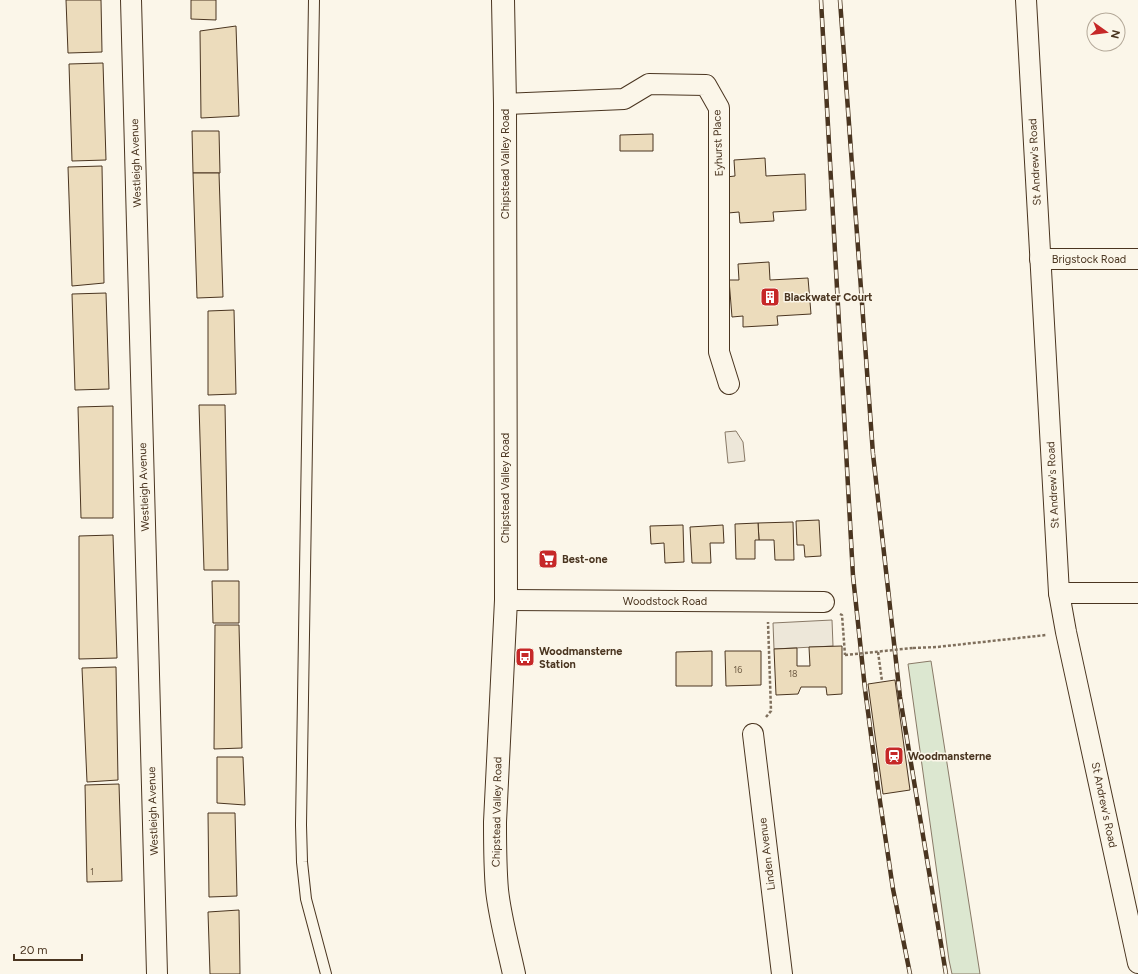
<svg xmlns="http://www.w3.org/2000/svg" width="1138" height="974" font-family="Figtree,sans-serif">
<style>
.green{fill:#dce7d0;stroke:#887966}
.parking{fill:#ede7d9;stroke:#887966}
.building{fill:#ecdcbc;stroke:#4a3520}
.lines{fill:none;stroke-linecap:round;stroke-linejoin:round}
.service-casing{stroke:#4a3520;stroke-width:12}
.minor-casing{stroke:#4a3520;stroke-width:22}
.secondary-casing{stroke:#4a3520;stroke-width:24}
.path{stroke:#7f6f5c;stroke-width:2.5;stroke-dasharray:3 2;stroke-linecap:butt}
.service{stroke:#fbf6e9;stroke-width:10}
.minor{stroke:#fbf6e9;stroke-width:20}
.secondary{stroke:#fbf6e9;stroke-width:22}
.rail-casing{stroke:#4a3520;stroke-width:4.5}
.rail{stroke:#fbf6e9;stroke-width:3;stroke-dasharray:9;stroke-linecap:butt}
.path-bridge{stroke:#7f6f5c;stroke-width:2.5;stroke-dasharray:3 2;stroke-linecap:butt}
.labels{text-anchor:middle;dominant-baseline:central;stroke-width:3;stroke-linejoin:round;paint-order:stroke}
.number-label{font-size:9px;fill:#725f47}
.street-label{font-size:11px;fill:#4a3520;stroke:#fbf6e9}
.poi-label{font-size:11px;font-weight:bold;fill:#4a3520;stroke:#fbf6e9;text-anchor:start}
</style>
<rect width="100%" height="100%" fill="#fbf6e9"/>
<polygon class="green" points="931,661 980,974 952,974 949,960 908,664"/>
<g class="parking">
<polygon points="736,431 743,442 745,461 728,463 725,432"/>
<polygon points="832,620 833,646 774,649 773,623"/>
</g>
<g class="building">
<polygon points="66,0 101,0 102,52 68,53"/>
<polygon points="191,0 216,0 216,20 191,19"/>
<polygon points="236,26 239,116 201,118 200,31"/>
<polygon points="103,63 106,160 72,161 69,64"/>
<polygon points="192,131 219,131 220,173 193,173"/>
<polygon points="653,134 653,151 620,151 620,135"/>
<polygon points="765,158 766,176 805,174 806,210 773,212 774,221 740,223 739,212 728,213 726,177 735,176 734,160"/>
<polygon points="102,166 104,283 72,286 68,167"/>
<polygon points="193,173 219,173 223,297 197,298"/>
<polygon points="769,262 770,280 808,278 811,314 777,316 778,325 743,327 743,316 732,317 729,280 739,280 738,264"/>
<polygon points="106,293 109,389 75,390 72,294"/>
<polygon points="234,310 236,394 208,395 208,311"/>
<polygon points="199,405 225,405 228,570 204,570"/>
<polygon points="113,406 113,518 81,518 78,407"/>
<polygon points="819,520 821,556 805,557 804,545 797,545 796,521"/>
<polygon points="793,522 794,560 775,560 774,540 759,540 758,523"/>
<polygon points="758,523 759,540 755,540 755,559 736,559 735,524"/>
<polygon points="683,525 684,562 665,563 664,543 651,544 650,526"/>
<polygon points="723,525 724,543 710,543 711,563 692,563 690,527"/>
<polygon points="113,535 117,658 79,659 79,536"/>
<polygon points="212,581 239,581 239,623 213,623"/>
<polygon points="215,625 239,625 242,748 214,749"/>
<polygon points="842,646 842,694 827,695 826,687 801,687 798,694 776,695 774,649 797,648 797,666 810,666 809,647"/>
<polygon points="712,651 712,686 676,686 676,652"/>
<polygon points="725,651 761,651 761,685 726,686"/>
<polygon points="116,667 118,780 87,782 82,668"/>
<polygon points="895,680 910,790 883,794 868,684"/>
<polygon points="217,757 243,757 245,805 217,803"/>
<polygon points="119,784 122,881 87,882 85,785"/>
<polygon points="208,813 235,813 237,896 209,897"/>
<polygon points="239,910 240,974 210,974 208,912"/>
</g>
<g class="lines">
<defs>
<polyline id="service" points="314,0 301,825 302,862 306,899 326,974"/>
<g id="minor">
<polyline points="131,0 157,974"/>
<polyline points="1026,0 1059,593 1066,632 1138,963"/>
<polyline points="505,104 624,99 649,84 706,85 719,108 719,352 729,384"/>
<polyline points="1040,259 1138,259"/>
<polyline points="1059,593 1138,593"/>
<polyline points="506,600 824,602"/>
<polyline points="753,734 782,974"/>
</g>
<path id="secondary" d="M 503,0 L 505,104 L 506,600 L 495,822 C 495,845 495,867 497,890 C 500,918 508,946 514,974"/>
</defs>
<use href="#service" class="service-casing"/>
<use href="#minor" class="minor-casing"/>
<use href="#secondary" class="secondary-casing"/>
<g class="path">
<polyline points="840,614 842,615 845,655"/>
<polyline points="913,648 937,647 1046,635"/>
<polyline points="878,652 882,681"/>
<polyline points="766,717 771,711 768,622"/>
</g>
<use href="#service" class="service"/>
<use href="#minor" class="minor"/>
<use href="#secondary" class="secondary"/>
<defs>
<g id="rail">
<polyline points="821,0 853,576 865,689 878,788 893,889 910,974"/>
<polyline points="840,0 873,454 900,697 946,974"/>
</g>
</defs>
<use href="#rail" class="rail-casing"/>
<use href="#rail" class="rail"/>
<polyline class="path-bridge" points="845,655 913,648"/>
</g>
<defs>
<symbol id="building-square" viewBox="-11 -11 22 22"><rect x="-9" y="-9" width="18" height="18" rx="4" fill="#c62828" stroke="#fbf6e9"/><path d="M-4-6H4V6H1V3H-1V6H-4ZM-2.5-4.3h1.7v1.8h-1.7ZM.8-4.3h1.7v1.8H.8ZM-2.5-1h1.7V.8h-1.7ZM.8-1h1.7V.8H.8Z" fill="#fff"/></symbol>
<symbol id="supermarket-square" viewBox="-11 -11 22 22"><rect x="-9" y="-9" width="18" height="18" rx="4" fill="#c62828" stroke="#fbf6e9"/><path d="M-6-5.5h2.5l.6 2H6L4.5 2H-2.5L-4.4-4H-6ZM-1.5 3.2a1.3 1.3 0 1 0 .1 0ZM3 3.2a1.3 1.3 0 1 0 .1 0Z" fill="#fff"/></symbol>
<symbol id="bus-square" viewBox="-11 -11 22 22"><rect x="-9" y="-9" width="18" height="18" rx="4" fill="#c62828" stroke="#fbf6e9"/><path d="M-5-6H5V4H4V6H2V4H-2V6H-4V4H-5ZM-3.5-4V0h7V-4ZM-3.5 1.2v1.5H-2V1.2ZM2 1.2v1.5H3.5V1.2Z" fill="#fff"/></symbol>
<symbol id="station-square" viewBox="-11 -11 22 22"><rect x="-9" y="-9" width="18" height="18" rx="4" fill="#c62828" stroke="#fbf6e9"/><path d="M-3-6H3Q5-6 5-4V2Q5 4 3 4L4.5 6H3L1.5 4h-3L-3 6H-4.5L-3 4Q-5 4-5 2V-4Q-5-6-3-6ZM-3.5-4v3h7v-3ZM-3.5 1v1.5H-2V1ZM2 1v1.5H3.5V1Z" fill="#fff"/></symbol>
</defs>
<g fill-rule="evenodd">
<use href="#building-square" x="759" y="286" width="22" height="22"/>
<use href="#supermarket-square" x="537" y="548" width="22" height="22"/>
<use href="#bus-square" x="514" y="646" width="22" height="22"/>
<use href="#station-square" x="883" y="745" width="22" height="22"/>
</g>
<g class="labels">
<g class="number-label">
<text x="738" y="669">16</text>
<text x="793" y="673">18</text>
<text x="92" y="871">1</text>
</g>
<g class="street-label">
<text transform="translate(718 143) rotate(-92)">Eyhurst Place</text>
<text transform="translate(1035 162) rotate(-93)">St Andrew's Road</text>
<text transform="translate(136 163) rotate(-92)">Westleigh Avenue</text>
<text transform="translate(505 164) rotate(-90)">Chipstead Valley Road</text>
<text x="1089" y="259">Brigstock Road</text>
<text transform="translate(1053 485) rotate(-93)">St Andrew's Road</text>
<text transform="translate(144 487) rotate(-92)">Westleigh Avenue</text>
<text transform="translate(505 488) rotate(-90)">Chipstead Valley Road</text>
<text x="665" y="601">Woodstock Road</text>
<text transform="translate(1104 805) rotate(78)">St Andrew's Road</text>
<text transform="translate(153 811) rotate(-92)">Westleigh Avenue</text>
<text transform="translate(497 812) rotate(-89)">Chipstead Valley Road</text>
<text transform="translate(767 854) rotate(-97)">Linden Avenue</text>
</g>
<g class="poi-label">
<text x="784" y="297">Blackwater Court</text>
<text x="562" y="559">Best-one</text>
<text x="539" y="651">Woodmansterne<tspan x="539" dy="13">Station</tspan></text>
<text x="908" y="756">Woodmansterne</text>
</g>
</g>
<g transform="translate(1106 32) rotate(104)"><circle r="19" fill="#fbf6e9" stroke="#b4a999"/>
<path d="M0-3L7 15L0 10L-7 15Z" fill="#c62828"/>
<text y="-6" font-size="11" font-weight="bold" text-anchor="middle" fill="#4a3520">N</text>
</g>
<path d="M14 954v6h68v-6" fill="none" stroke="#4a3520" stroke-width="2"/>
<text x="20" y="954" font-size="12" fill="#4a3520" stroke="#fbf6e9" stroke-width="3" paint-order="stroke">20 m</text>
</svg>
